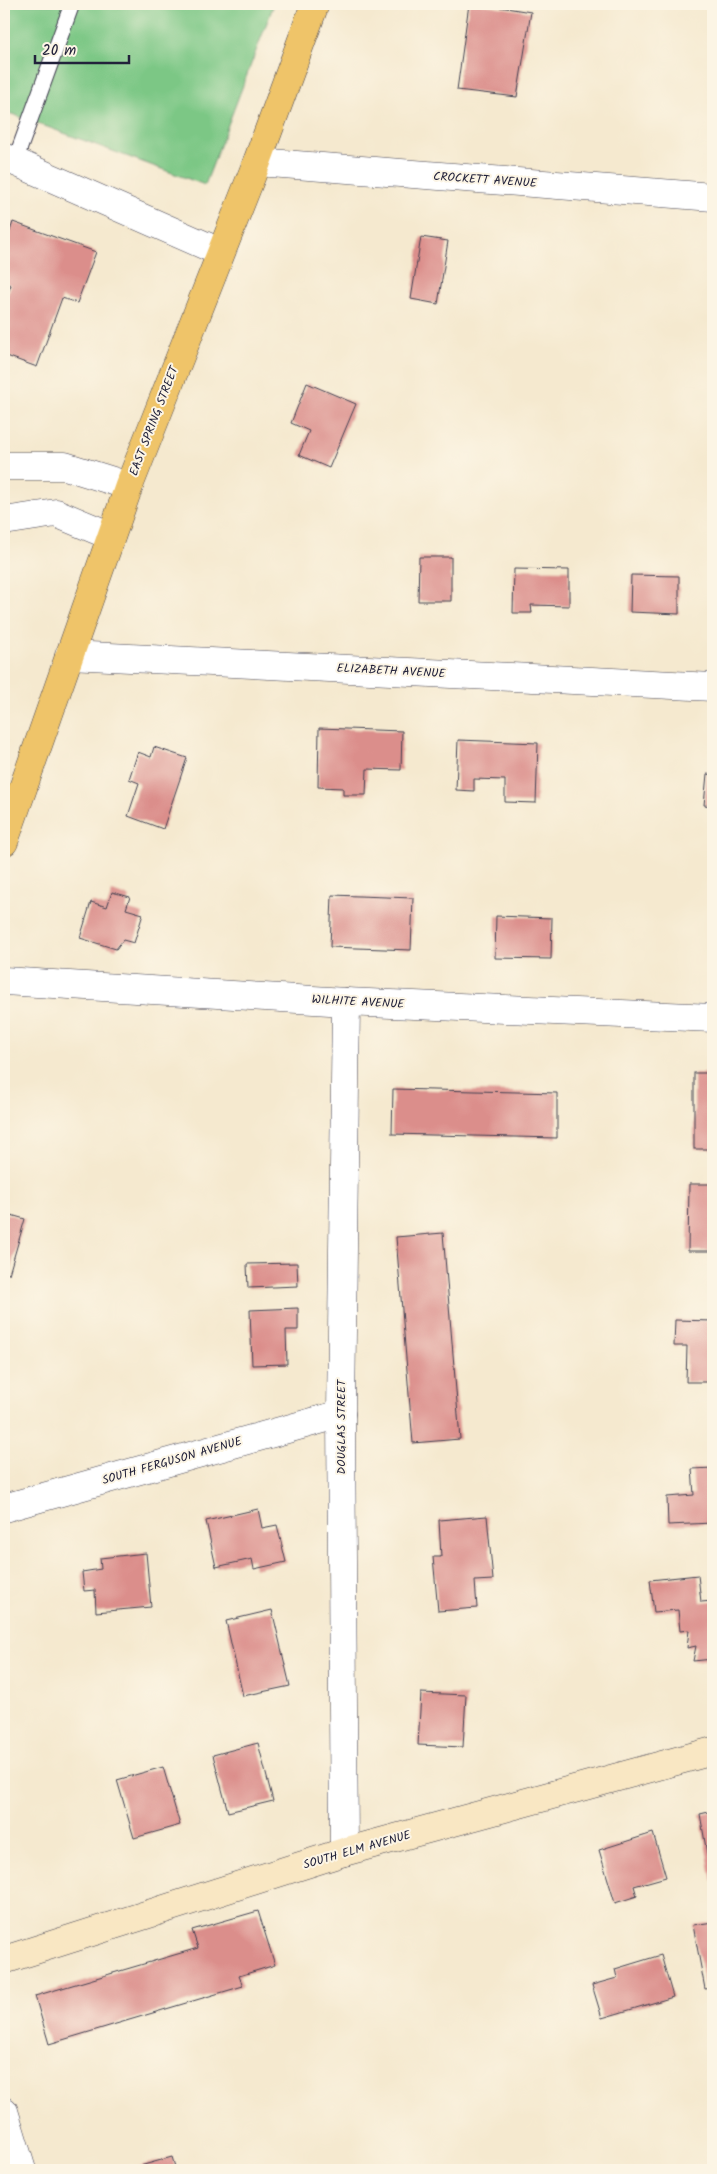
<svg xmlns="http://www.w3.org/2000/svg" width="717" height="2174" font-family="Kalam,sans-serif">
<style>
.green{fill:#7cc785;stroke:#4f7460}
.building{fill:#db8e8b}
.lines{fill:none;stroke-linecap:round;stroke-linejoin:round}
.lane-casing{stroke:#424051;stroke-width:17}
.street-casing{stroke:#424051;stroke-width:29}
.secondary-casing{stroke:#424051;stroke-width:29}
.primary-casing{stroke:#424051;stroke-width:29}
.lane{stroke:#fff;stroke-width:15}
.street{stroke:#fff;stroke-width:28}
.secondary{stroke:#f9e7c3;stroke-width:28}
.primary{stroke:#efc469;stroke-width:28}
.labels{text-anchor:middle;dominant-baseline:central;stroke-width:4;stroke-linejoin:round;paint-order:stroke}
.street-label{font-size:12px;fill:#22223b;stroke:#fcf5e5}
</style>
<rect width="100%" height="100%" fill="#fcf5e5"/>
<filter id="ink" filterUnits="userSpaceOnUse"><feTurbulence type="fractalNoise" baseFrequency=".02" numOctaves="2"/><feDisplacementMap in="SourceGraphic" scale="10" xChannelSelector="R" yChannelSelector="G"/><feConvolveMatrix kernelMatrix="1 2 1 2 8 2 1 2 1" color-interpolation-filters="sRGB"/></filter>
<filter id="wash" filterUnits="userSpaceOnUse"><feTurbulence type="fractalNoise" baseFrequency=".0096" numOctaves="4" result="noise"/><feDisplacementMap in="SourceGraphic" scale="20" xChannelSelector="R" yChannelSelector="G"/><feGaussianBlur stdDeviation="1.12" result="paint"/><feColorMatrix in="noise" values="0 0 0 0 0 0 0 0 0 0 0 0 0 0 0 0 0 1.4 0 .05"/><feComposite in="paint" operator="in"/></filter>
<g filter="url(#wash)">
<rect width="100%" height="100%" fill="#f5e9cf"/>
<polygon class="green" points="4,4 274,4 205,185 12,114 4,114"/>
<g id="blocks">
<g class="building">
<polygon points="469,4 481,4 531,12 517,97 457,90"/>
<polygon points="13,222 96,252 77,303 62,298 37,367 4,355 4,303 11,285 4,282 4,249"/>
<polygon points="421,237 448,241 438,304 411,299"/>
<polygon points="307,383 356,404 329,468 299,455 309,431 291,423"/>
<polygon points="419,557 451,557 451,601 418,601"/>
<polygon points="514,569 569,570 569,606 531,605 532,613 513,613"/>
<polygon points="631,575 679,576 679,614 630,612"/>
<polygon points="319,728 402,731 401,770 367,769 366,795 343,795 343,788 318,787"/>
<polygon points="458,740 538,743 536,803 505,802 505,780 474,779 474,791 456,790"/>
<polygon points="154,747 187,758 163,829 128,816 139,783 129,779 138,752 151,757"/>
<polygon points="707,774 713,775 713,806 704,805"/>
<polygon points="112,892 130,897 126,909 143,914 134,943 123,940 116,949 80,938 91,902 107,907"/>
<polygon points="332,895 413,898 411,950 330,947"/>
<polygon points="496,916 552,918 551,959 495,958"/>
<rect x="694" y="1073" width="19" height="76"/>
<polygon points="393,1089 557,1093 557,1138 392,1134"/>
<polygon points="689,1184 713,1184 713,1251 688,1251"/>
<polygon points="4,1213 25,1219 9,1274 4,1273"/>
<polygon points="443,1233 460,1439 413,1443 396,1237"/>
<polygon points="297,1263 298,1286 248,1288 247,1264"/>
<polygon points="298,1308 298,1330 286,1330 287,1364 252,1365 250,1310"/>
<polygon points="675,1320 713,1321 713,1382 686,1382 687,1346 674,1346"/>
<polygon points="713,1468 713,1523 668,1525 667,1497 694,1495 692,1469"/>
<polygon points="258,1509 262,1528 277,1525 286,1562 254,1569 252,1559 216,1567 206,1521"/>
<polygon points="487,1516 493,1580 475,1581 477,1608 438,1611 433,1557 441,1557 439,1520"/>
<polygon points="146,1553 151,1607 96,1612 95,1590 84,1591 82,1572 101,1569 100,1558"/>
<polygon points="698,1575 701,1602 713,1601 713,1659 693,1661 696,1646 687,1648 689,1630 680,1631 678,1610 654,1612 650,1580"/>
<polygon points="272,1610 290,1686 243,1696 226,1621"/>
<polygon points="421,1693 466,1695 463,1747 418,1745"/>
<polygon points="258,1743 273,1801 228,1812 213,1755"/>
<polygon points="163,1767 180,1825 134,1838 117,1780"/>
<polygon points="713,1811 713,1882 712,1882 700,1814"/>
<polygon points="653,1833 666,1877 634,1886 637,1896 615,1903 599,1850"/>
<polygon points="258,1911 275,1965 239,1976 243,1986 49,2044 35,1996 198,1948 192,1930"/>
<polygon points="713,1922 713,1988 705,1989 693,1925"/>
<polygon points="661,1955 673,1997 602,2018 592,1985 617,1978 615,1969"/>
<polygon points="172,2157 176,2170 134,2170 133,2168"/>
</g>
</g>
</g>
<g filter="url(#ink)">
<use href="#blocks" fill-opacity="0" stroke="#424051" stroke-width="1"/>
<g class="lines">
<defs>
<polyline id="lane" points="15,161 72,4"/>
<g id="street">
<polyline points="4,157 220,252"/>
<polyline points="257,162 713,197"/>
<polyline points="4,466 65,466 129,486"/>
<polyline points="4,521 56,513 111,536"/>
<polyline points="69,655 713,687"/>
<polyline points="4,981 346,1002 713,1018"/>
<polyline points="4,1508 341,1414"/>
<polyline points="344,1852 341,1414 346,1002"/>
<polyline points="4,2111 22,2170"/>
</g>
<polyline id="secondary" points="4,1960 344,1852 713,1751"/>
<polyline id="primary" points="4,842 129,486 257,162 315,4"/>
</defs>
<use href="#lane" class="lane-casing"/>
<use href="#street" class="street-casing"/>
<use href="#secondary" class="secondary-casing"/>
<use href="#primary" class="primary-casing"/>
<use href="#lane" class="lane"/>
<use href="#street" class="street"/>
<use href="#secondary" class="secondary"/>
<use href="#primary" class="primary"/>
</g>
</g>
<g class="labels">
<g class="street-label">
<text transform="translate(485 180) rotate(4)">CROCKETT AVENUE</text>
<text transform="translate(154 421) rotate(-69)">EAST SPRING STREET</text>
<text transform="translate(391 671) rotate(3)">ELIZABETH AVENUE</text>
<text transform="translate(358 1002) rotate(3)">WILHITE AVENUE</text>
<text transform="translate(341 1427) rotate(-90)">DOUGLAS STREET</text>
<text transform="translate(172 1461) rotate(-16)">SOUTH FERGUSON AVENUE</text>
<text transform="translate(357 1850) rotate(-16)">SOUTH ELM AVENUE</text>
</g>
</g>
<rect width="717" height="2174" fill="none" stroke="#fcf5e5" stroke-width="20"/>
<path d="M35 55v8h94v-8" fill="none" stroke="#22223b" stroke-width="2.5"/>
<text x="42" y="55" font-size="15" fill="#22223b" stroke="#fcf5e5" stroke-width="4" paint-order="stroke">20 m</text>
</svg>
